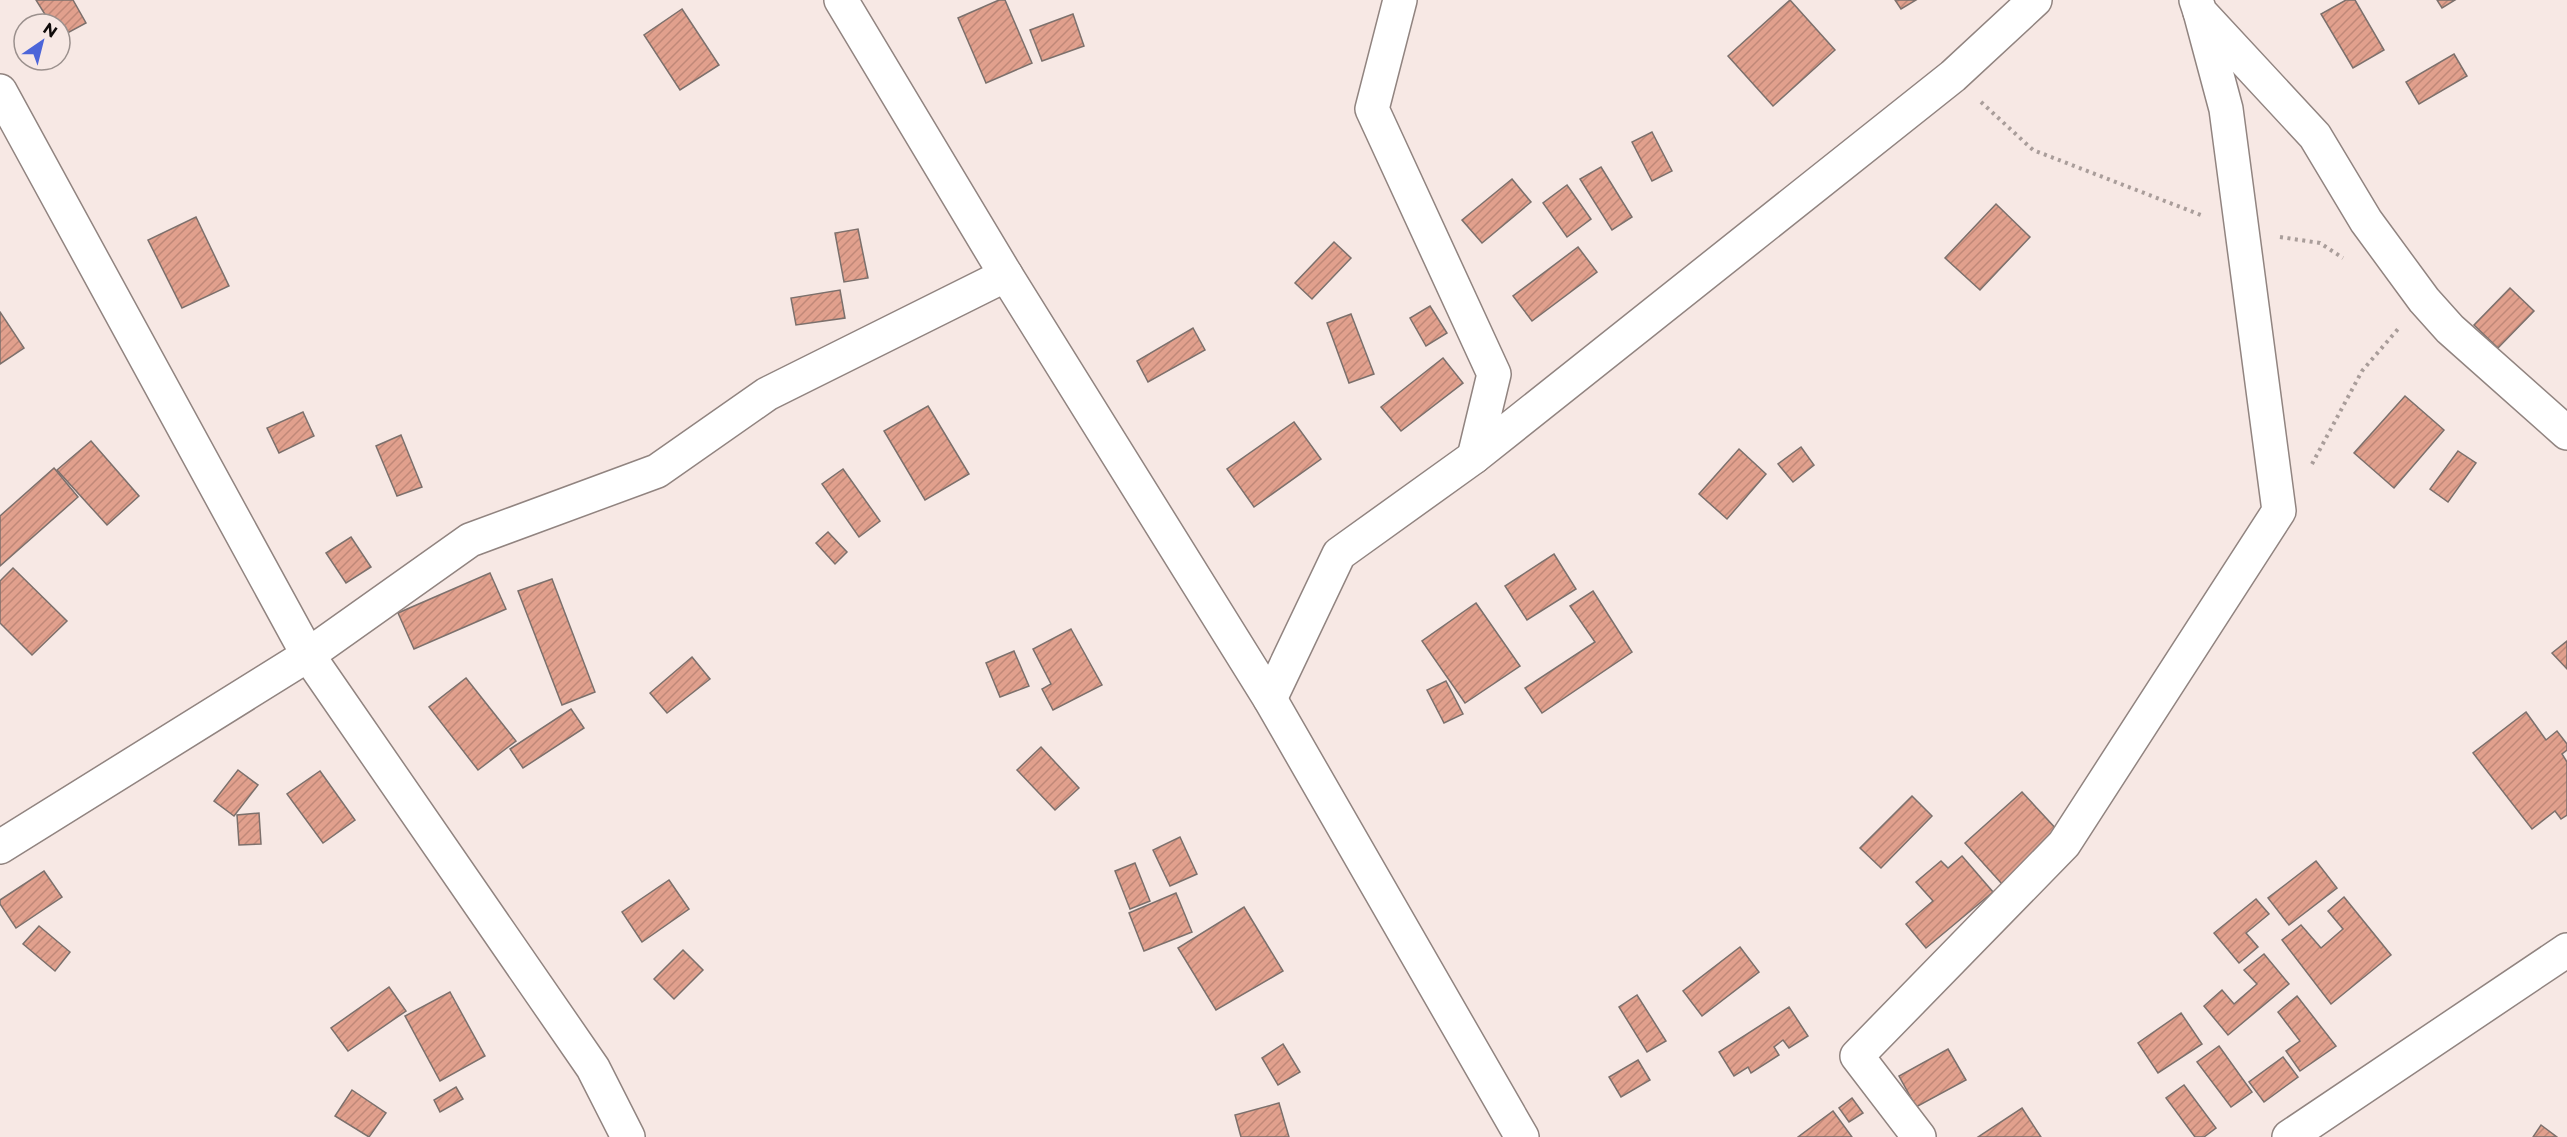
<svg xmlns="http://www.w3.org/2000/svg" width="2567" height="1137" font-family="Montserrat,sans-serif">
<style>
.building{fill:url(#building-hatch);stroke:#7c706c;stroke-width:1.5}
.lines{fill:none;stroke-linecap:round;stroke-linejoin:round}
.minor-casing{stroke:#918480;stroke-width:36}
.tertiary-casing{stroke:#918480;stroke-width:36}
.path{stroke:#a99d9a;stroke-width:4;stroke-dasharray:3 4.5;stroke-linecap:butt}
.minor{stroke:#fff;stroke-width:33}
.tertiary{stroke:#fff;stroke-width:33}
</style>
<defs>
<pattern id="building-hatch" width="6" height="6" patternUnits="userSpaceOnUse" patternTransform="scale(1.5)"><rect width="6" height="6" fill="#e1a08d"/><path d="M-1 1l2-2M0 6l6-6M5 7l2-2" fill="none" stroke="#c08878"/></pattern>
</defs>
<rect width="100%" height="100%" fill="#f7e8e4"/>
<g class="building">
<polygon points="36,0 73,0 86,23 60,37 60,24 51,24"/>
<polygon points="999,0 1005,0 1032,63 986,83 958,18"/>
<polygon points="1790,0 1835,50 1773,106 1728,56"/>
<polygon points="1895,0 1916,0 1901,9"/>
<polygon points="2346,0 2355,0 2384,50 2353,68 2321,14"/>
<polygon points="2437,0 2455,0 2442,8"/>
<polygon points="682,9 719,65 680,90 644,35"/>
<polygon points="1073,14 1084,46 1042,61 1030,30"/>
<polygon points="2454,54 2467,76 2419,104 2406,82"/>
<polygon points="1652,132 1672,171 1652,181 1632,142"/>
<polygon points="1601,167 1632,217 1612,230 1580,179"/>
<polygon points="1512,179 1531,202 1482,243 1462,220"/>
<polygon points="1567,185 1591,219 1567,237 1543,203"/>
<polygon points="1996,204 2030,237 1980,290 1945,258"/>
<polygon points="196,217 229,286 182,308 148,240"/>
<polygon points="858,229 868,278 844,282 835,233"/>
<polygon points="1334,242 1351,258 1312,299 1295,283"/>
<polygon points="1578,247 1597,272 1532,321 1513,296"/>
<polygon points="2510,288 2534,311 2498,348 2474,325"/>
<polygon points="840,290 845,318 796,325 791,298"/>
<polygon points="1430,306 1447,333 1426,346 1410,318"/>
<polygon points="0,312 24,348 0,364"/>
<polygon points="1351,314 1374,374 1349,383 1327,323"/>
<polygon points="1193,328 1205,350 1148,382 1137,361"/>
<polygon points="1443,358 1463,383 1401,431 1381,407"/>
<polygon points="2405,396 2444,430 2394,488 2354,453"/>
<polygon points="928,406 969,474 925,500 884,431"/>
<polygon points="303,412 314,436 279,453 267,428"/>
<polygon points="1294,422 1321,459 1254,507 1227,469"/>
<polygon points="401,435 422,487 397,496 376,446"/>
<polygon points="91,441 139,496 107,525 57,470"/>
<polygon points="1801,447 1814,465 1793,482 1778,464"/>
<polygon points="1739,449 1766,474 1727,519 1699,494"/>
<polygon points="2458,451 2476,463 2448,502 2430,489"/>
<polygon points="54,468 78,497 0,566 0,516"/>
<polygon points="843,469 880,521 859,537 822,484"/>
<polygon points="828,532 847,552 835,564 816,543"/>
<polygon points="351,537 371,567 346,583 326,553"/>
<polygon points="1554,554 1576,589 1527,620 1505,586"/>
<polygon points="13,568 67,621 32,655 0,623 0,581"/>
<polygon points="490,573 506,609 414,649 398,613"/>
<polygon points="552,579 595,692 562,705 518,591"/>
<polygon points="1593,591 1632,652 1542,713 1525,688 1595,642 1570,606"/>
<polygon points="1476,603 1520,666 1465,703 1422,641"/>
<polygon points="1071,629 1102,685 1053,710 1042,689 1051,684 1033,649"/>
<polygon points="2567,641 2567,669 2552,653"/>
<polygon points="1014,651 1029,686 1000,697 986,663"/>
<polygon points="692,657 710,679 667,713 650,693"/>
<polygon points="466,678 516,741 478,770 429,707"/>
<polygon points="1446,681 1463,714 1444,723 1427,690"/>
<polygon points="571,709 584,728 523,768 510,749"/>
<polygon points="2526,712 2546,740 2557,731 2567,744 2567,750 2562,754 2567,762 2567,815 2561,819 2555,811 2532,829 2473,753"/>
<polygon points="1041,747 1079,788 1055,810 1017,770"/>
<polygon points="238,770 258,785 234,816 214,801"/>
<polygon points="320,771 355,820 323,843 287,794"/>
<polygon points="2022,792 2059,832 2002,884 1965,843"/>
<polygon points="1912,796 1932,816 1881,868 1860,848"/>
<polygon points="259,813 261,844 239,845 237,815"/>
<polygon points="1180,837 1197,874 1170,886 1153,850"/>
<polygon points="1962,856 1993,892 1926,948 1906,924 1933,901 1916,882 1941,861 1948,868"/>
<polygon points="2316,861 2337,888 2289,925 2268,898"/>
<polygon points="1135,863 1150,901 1130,909 1115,871"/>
<polygon points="44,871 62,897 16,928 0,904 0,900"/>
<polygon points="669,880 689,909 642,942 622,912"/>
<polygon points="1176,893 1192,932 1144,951 1129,913"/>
<polygon points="2344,897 2391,955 2331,1004 2282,940 2301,925 2321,948 2343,929 2328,911"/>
<polygon points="2256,899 2269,914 2246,933 2258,947 2239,963 2214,933"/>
<polygon points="1244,907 1283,971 1216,1010 1178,948"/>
<polygon points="39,926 70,952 55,971 23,944"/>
<polygon points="1740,947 1759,972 1702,1016 1683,991"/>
<polygon points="683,950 703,970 674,999 654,979"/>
<polygon points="2264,954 2289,984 2228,1035 2204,1006 2222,990 2234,1004 2257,984 2244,970"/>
<polygon points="389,987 406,1011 348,1051 331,1028"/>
<polygon points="450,992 485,1056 440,1081 405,1016"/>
<polygon points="1637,995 1666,1041 1647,1052 1619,1007"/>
<polygon points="2297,996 2336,1046 2300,1071 2286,1051 2300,1041 2278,1012"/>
<polygon points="1789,1007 1808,1036 1789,1048 1783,1040 1774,1047 1779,1055 1751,1073 1748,1067 1734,1076 1719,1052"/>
<polygon points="2181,1013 2202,1044 2158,1073 2138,1043"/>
<polygon points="1283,1044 1300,1072 1278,1085 1262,1058"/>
<polygon points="2219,1046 2252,1092 2231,1107 2197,1062"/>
<polygon points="1948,1049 1966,1080 1916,1107 1899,1076"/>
<polygon points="2283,1057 2298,1077 2264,1102 2249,1082"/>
<polygon points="1638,1060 1650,1080 1621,1097 1609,1077"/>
<polygon points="2184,1085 2216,1128 2204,1137 2195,1137 2166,1098"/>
<polygon points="456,1087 463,1099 440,1112 434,1100"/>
<polygon points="352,1090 386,1113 369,1137 335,1116"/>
<polygon points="1852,1098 1863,1113 1849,1122 1839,1108"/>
<polygon points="1279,1103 1289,1137 1241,1137 1235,1115"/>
<polygon points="2022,1108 2041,1137 1978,1137"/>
<polygon points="1833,1111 1852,1137 1798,1137"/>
<polygon points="2541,1125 2557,1137 2533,1137"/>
</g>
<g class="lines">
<defs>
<g id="minor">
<polyline points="1400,0 1372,109 1494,374 1474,457"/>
<polyline points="0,91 308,655 593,1068 628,1137"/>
<polyline points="1270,699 1339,554 1474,457 1953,76 2035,0"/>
<polyline points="0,847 308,655 470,540 657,471 767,394 1006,275"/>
<polyline points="1919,1137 1857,1056 2064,844 2279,511 2226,109 2200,12"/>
<polyline points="2289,1137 2567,950"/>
</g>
<g id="tertiary">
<polyline points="841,0 1006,275 1270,699 1522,1137"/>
<polyline points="2196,0 2200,12 2315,136 2366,221 2424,300 2450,329 2567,433"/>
</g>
</defs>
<use href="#minor" class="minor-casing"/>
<use href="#tertiary" class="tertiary-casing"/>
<g class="path">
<polyline points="1981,102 2033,150 2201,215"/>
<polyline points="2280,237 2320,243 2343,258"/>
<polyline points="2312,464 2362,371 2398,329"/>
</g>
<use href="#minor" class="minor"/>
<use href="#tertiary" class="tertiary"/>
</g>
<g transform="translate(42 42) rotate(35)"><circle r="28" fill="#f7e8e4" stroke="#9b908d" stroke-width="1.5"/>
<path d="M0-4.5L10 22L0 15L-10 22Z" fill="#4c65d9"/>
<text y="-9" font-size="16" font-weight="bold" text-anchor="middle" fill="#100b0a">N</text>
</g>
</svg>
